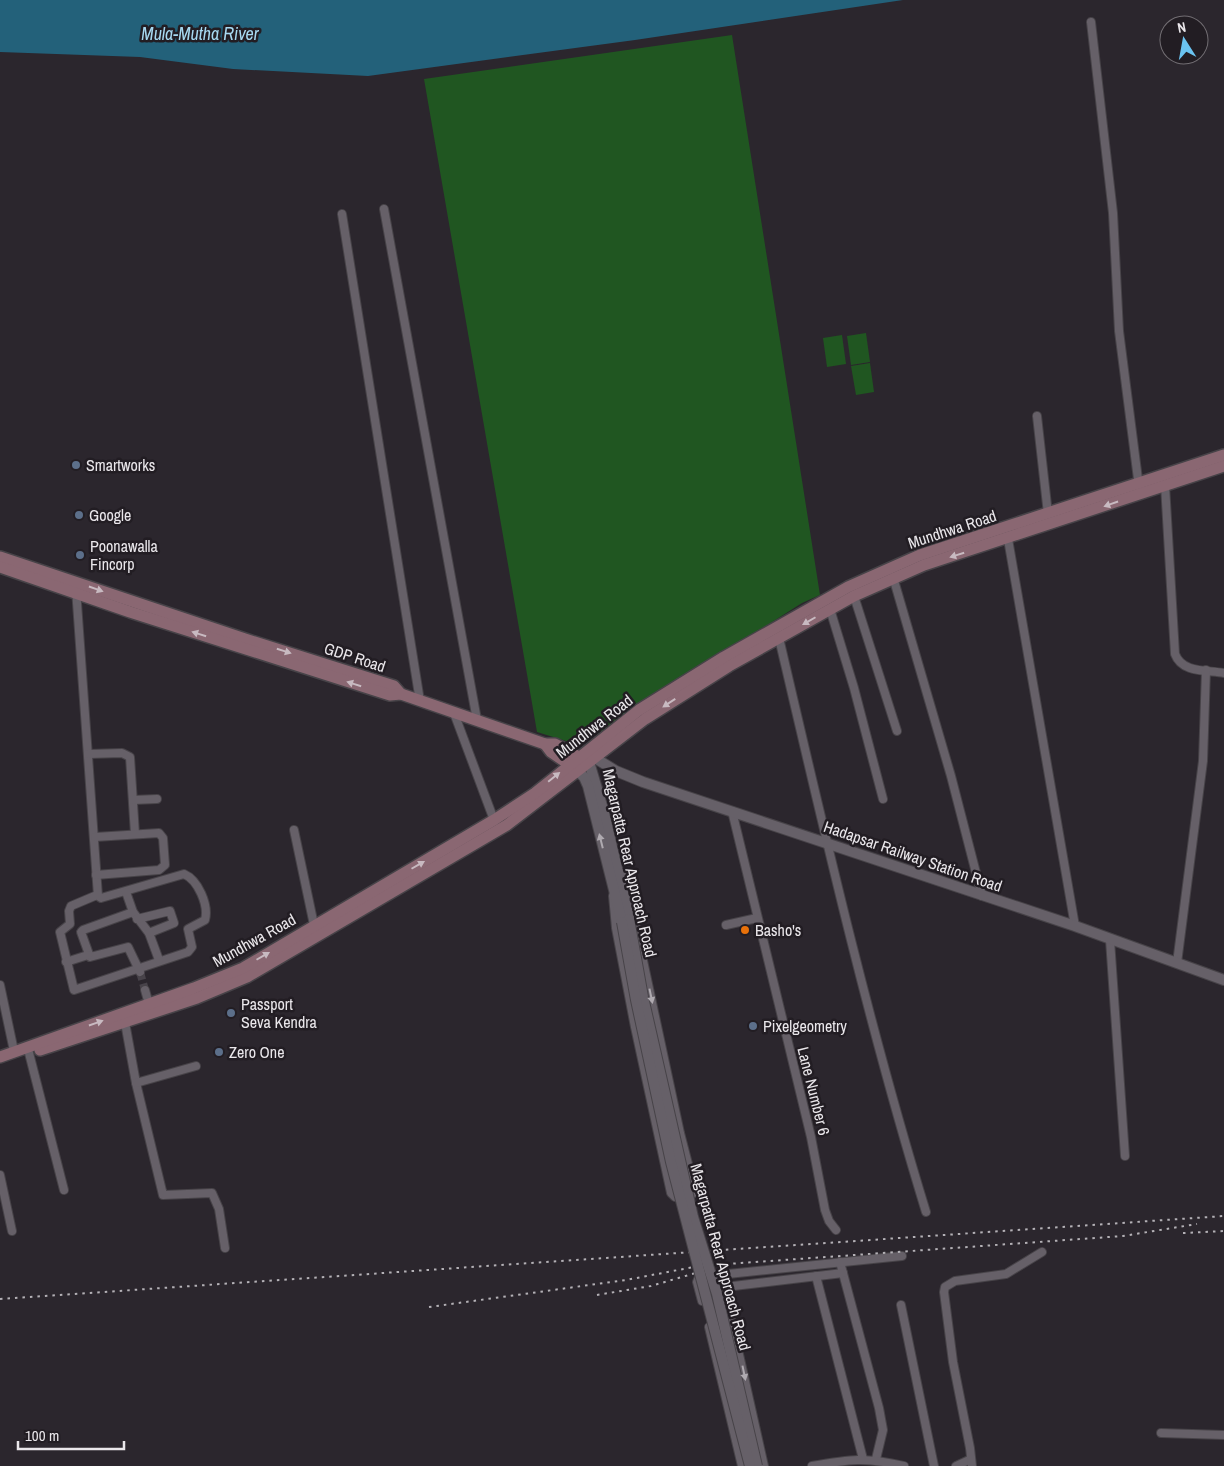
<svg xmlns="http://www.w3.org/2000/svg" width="1224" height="1466" font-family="'Archivo Narrow',sans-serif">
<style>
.green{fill:#205621}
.water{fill:#23617a}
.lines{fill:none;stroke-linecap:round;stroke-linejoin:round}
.minor-tunnel{stroke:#48434a;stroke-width:8;stroke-dasharray:8 4;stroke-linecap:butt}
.minor-casing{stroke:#474348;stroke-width:10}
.tertiary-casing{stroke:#474348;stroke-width:12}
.secondary-casing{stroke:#474348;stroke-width:14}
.minor{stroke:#666068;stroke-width:8}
.tertiary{stroke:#666068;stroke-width:10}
.secondary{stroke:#8a6772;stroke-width:11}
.rail{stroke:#b4b1b6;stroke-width:2;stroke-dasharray:2.5 5;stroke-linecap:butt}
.tertiary-bridge-casing{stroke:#474348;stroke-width:12;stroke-linecap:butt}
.tertiary-bridge{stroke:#666068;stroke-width:10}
.oneway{fill:#c8bac1}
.oneway2{fill:#afaab0}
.service-dot{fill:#5c6f8a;stroke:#221d23;stroke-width:2}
.food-dot{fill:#e8710a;stroke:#221d23;stroke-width:2}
.labels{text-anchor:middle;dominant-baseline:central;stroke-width:5;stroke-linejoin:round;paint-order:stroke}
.poi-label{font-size:16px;fill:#eae7eb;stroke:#221d23;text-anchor:start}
.street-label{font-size:16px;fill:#eae7eb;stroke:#221d23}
.water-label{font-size:18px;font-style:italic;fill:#a7d9f1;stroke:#221d23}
</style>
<rect width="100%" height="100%" fill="#2b262d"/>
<g class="green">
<polygon points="732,35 820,595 802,603 579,745 537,732 424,79"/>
<polygon points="866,333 870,362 851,365 847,336"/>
<polygon points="842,335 846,364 827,367 823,338"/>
<polygon points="870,363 874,392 856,395 851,366"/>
</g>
<polygon class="water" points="0,0 903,0 635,40 368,76 233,69 140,57 0,52"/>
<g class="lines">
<polyline class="minor-tunnel" points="140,972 145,990"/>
<defs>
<g id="minor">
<polyline points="1091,22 1113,213 1119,331 1139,487"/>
<polyline points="384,209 477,720"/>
<polyline points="342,214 420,701"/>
<polyline points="1037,416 1048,514"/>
<path d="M 1165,485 L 1175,654 C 1182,673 1206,670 1224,673"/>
<polyline points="1008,539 1075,926"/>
<polyline points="893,577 951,776 982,896"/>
<path d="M 76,589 L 98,896 L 101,898 L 184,874 C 198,880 209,905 205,920 L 188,929 L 192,947 L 188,952 L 74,990 L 60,932 L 70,924 L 69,911 L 71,906 L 97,895"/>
<polyline points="854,596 897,731"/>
<polyline points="830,609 854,688 883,799"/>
<path d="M 779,638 C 824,831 868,1023 926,1212"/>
<polyline points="454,713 494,820"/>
<polyline points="88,754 122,753 130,757 135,834"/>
<polyline points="133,800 157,799"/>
<polyline points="732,811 811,1137 825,1210 829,1221 836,1230"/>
<polyline points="294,830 314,925"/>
<polyline points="95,837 159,833 163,838 165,865 159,870 96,875"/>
<polyline points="126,892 133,912 149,933 159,960"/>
<polyline points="613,896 616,928 635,1027 671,1193 675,1197 691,1194 694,1193 694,1187 680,1133 627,886 621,873"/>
<polyline points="133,912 83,930 81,932 90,957 128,947 140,972"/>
<polyline points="137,919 170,911 174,923 149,933"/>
<polyline points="726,925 757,918"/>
<polyline points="1110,940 1125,1156"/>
<polyline points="66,962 88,955"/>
<polyline points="1177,963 1203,761 1206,670"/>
<polyline points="0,985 14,1051"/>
<polyline points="145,990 149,1004"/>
<polyline points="124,1017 136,1083 163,1195 212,1193 219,1209 225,1248"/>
<polyline points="29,1053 64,1190"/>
<polyline points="136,1083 196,1066"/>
<polyline points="0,1175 12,1231"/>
<polyline points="840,1262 879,1408 883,1430 876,1459"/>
<polyline points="721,1274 764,1466"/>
<polyline points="816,1276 863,1459"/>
<polyline points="725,1287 843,1273"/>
<polyline points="702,1301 697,1282 699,1277 902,1256"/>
<polyline points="901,1305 934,1466"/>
<polyline points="709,1327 742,1466"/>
<polyline points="1161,1433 1224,1435"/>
<path d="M 812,1466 C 851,1459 865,1457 904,1466"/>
<polyline points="956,1466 971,1459"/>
<polyline points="972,1466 970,1448 953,1362 944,1292 945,1287 955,1281 1006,1274 1042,1252"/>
</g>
<g id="tertiary">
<polyline points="583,758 589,762 603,809 629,919"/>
<polyline points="595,758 616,771 643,782 1075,926 1224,980"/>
<polyline points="572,766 584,777 588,786 622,922"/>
</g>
<g id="secondary">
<polyline points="0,557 245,639 394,686 401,694"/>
<polyline points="0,567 130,612 390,695 401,694 545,744 555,744 579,757"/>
<polyline points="545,744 551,752 570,765"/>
<polyline points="40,1050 197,998 247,977 507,825 645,719 729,666 854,596 924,565 1224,466"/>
<polyline points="0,1057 194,988 243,968 494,820 535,793 639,710 724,657 848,587 920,555 1224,455"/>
</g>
</defs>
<use href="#minor" class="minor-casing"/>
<use href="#tertiary" class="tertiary-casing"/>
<use href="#secondary" class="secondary-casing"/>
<use href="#minor" class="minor"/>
<use href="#tertiary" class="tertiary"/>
<use href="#secondary" class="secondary"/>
<g class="rail">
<polyline points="1183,1233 1224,1231"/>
<polyline points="597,1295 651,1286 699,1272"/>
<polyline points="0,1299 1224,1216"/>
<polyline points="429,1307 626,1280 699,1266 1123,1236 1197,1224"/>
</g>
<defs>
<g id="tertiary-bridge">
<polyline points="629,919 643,997 693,1217 717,1294 757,1466"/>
<polyline points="622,922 636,1000 671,1162 750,1466"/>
</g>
</defs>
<use href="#tertiary-bridge" class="tertiary-bridge-casing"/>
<use href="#tertiary-bridge" class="tertiary-bridge"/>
</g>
<defs><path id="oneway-solid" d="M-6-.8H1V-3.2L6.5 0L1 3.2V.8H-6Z" transform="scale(1.25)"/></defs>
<g class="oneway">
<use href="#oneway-solid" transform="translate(1111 504) rotate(161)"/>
<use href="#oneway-solid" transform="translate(957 555) rotate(163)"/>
<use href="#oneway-solid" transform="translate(96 589) rotate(19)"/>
<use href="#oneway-solid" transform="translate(809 621) rotate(150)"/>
<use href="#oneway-solid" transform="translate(199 634) rotate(-162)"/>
<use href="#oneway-solid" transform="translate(284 651) rotate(17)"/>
<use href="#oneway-solid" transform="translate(354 684) rotate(-163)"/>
<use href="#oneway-solid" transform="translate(669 703) rotate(147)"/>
<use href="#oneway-solid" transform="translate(554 777) rotate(-39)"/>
<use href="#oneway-solid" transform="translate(418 865) rotate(-30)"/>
<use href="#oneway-solid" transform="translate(263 956) rotate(-30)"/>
<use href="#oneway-solid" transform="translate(96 1023) rotate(-19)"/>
</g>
<g class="oneway2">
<use href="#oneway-solid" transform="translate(601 841) rotate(-104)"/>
<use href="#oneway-solid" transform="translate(651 996) rotate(78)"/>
<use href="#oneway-solid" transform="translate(744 1373) rotate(78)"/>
</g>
<g class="service-dot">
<circle cx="76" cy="465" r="5"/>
<circle cx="79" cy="515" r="5"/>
<circle cx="80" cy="555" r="5"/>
<circle cx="231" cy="1013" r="5"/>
<circle cx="753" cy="1026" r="5"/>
<circle cx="219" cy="1052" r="5"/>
</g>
<circle class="food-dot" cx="745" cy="930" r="5"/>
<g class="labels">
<g class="poi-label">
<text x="86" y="465">Smartworks</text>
<text x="89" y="515">Google</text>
<text x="90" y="546">Poonawalla<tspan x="90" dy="18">Fincorp</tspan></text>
<text x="755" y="930">Basho's</text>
<text x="241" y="1004">Passport<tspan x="241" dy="18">Seva Kendra</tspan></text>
<text x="763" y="1026">Pixelgeometry</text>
<text x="229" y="1052">Zero One</text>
</g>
<g class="street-label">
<text transform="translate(952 529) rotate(-18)">Mundhwa Road</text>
<text transform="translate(355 657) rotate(18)">GDP Road</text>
<text transform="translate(594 726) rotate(-38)">Mundhwa Road</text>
<text transform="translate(913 856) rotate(19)">Hadapsar Railway Station Road</text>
<text transform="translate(630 863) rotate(77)">Magarpatta Rear Approach Road</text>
<text transform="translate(254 940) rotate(-29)">Mundhwa Road</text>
<text transform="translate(814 1091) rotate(76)">Lane Number 6</text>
<text transform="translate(721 1257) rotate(75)">Magarpatta Rear Approach Road</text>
</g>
<g class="water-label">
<text x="200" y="33">Mula-Mutha River</text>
</g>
</g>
<g transform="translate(1184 40) rotate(349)"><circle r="24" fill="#221d23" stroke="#726e73"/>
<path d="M0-4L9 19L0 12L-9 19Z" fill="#6ac3f1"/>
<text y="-8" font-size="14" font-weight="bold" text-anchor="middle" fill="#eae7eb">N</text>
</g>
<path d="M18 1441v8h106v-8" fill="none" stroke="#eae7eb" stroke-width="2.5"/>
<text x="25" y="1441" font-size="15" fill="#eae7eb" stroke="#221d23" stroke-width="4" paint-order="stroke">100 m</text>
</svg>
